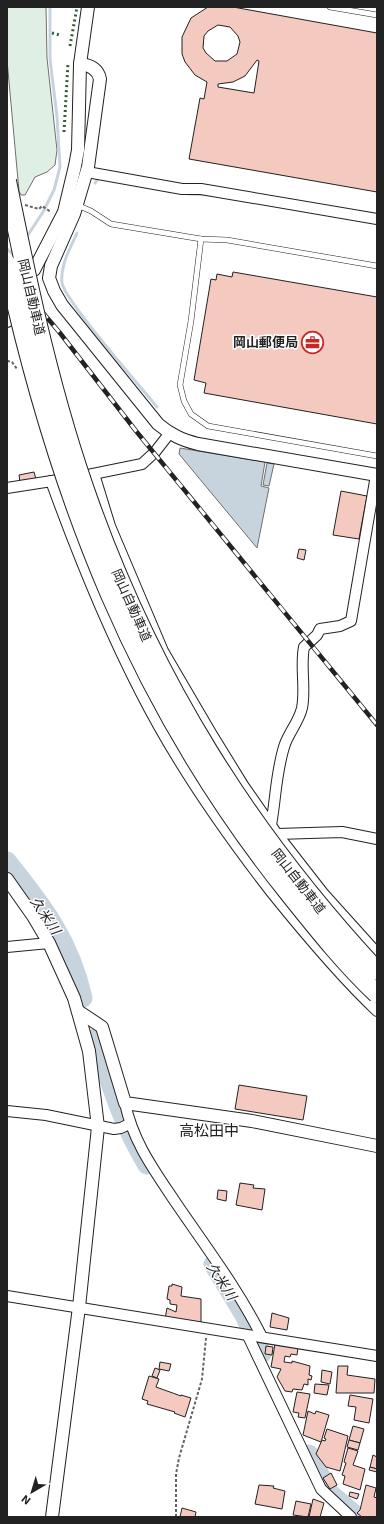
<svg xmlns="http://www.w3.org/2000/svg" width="384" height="1524" font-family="'Exo 2','Noto Sans JP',sans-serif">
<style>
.green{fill:#e0efe3;stroke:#6f6f6f}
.water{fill:#c7d3dd;stroke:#6f6f6f}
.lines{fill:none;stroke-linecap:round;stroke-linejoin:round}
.stream{stroke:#c7d3dd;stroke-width:3}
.river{stroke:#c7d3dd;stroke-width:19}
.building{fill:#f3c9c0;stroke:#222;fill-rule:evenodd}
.service-casing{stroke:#222;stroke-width:6}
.minor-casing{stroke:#222;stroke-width:12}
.tertiary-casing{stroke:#222;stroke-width:14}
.path{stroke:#646464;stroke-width:2;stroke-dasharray:3 2;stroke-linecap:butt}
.service{stroke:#fff;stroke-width:5}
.minor{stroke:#fff;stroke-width:10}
.tertiary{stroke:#fff;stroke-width:12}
.rail-casing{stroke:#222;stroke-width:4.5}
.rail{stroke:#fff;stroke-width:3;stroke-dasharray:9;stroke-linecap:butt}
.motorway-bridge-casing{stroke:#222;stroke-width:20;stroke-linecap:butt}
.motorway-bridge{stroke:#fff;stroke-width:18}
.hedge{stroke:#2f5e38;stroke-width:3;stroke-dasharray:2 3;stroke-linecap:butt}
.labels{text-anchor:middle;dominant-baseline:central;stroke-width:3;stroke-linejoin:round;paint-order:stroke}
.street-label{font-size:13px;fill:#222;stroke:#fff}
.poi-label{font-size:13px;font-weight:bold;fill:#222;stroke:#fff;text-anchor:end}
.water-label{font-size:14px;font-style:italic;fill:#222;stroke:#fff}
.quarter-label{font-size:15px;fill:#222;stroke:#fff}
</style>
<rect width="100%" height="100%" fill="#fff"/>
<polygon class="green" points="7,7 46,7 47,58 57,150 55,165 47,172 35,177 25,195 21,195 19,191 7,60"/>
<g class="water">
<polygon points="180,448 265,462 261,486 269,488 257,548 179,454"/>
<polygon points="267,463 274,464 269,486 263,485"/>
</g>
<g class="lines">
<g class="stream">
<polyline points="95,183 99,178 101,179"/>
<polyline points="188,194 210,195"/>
<path d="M 77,233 C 70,249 60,265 62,283 C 65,301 141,387 157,407"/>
<polyline points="26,238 43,212 54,190 60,167 57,117 50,59 50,7"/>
<polyline points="7,249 14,255"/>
</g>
<g class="river">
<path d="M 7,861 C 43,906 70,940 83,998"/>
<path d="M 95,1038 C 110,1083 122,1124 147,1165"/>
<polyline points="213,1264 244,1315 262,1354"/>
<polyline points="309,1454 330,1493 358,1517"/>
</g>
</g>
<g class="building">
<path d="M 208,7 L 233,7 L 377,33 L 377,192 L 189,159 L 200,98 L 204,99 L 207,82 L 195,75 L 185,62 L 182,54 L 182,37 L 191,18 ZM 218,25 L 230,27 L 238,36 L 240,42 L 237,54 L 227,61 L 215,61 L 206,53 L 203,48 L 204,36 L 208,31 ZM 257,60 L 259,61 L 254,93 L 218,87 L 218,84 L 233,82 L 245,76 Z"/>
<polygon points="233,272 377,297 377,424 204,393 206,383 194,380 211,279 216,280 217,274 232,277"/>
<polygon points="34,472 36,479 20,482 19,475"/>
<polygon points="341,491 367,496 359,539 333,535"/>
<polygon points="299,549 306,550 304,560 297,558"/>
<polygon points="239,1085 307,1096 303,1120 235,1109"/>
<polygon points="240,1183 254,1185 253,1188 265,1189 262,1210 236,1205"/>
<polygon points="218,1190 227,1191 226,1201 217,1199"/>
<polygon points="172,1284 182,1287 181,1296 201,1299 201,1325 165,1319 167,1308 176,1312 177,1305 170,1304 170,1300 167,1299 169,1286 172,1286"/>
<polygon points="272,1313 289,1318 287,1330 270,1327"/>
<polygon points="275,1344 298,1348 297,1355 291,1354 290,1357 285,1356 284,1362 292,1363 292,1361 310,1366 309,1375 312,1376 311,1380 308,1379 308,1385 304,1384 302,1390 293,1389 292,1392 285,1391 277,1377 281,1369 271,1367"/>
<polygon points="266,1346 273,1347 272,1355 265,1354"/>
<polygon points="160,1362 171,1364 169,1371 159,1369"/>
<polygon points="338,1366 348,1366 347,1375 375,1379 374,1393 336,1393"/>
<polygon points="155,1368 160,1370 157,1378 152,1376"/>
<polygon points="322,1370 332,1372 330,1384 321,1382"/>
<polygon points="149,1376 159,1379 156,1387 181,1396 181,1395 191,1398 185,1417 174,1413 175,1412 147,1404 148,1401 142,1399"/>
<polygon points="315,1384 329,1385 327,1395 314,1393"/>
<polygon points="297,1392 310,1394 305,1418 298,1417 299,1413 293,1412"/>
<polygon points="350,1395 373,1399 369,1423 354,1420 356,1407 348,1406"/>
<polygon points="308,1411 315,1414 316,1411 329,1415 321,1442 303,1435"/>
<polygon points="353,1426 364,1429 360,1443 349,1440"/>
<polygon points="327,1429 348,1436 340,1471 326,1467 316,1454 322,1440 325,1441 326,1439 324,1438"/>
<polygon points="349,1440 360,1443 358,1450 347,1447"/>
<polygon points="348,1448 358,1451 353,1465 365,1469 360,1490 343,1484 345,1476 342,1475 346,1463 344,1462"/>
<polygon points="373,1455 377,1457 377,1469 370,1467"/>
<polygon points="370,1467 377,1469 377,1472 369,1470"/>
<polygon points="331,1473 337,1485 330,1489 323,1478"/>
<polygon points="259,1485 274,1486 273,1488 285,1491 282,1509 255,1504"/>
<polygon points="366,1485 376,1488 374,1497 377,1498 377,1517 362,1517 357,1513 360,1510"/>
<polygon points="350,1492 359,1494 357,1499 349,1496"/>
<polygon points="313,1499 324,1503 320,1517 309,1517"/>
<polygon points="296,1501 311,1504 308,1517 293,1515"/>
<polygon points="182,1508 196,1512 195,1517 180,1517"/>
</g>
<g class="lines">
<defs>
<g id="service">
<polyline points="330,7 377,15"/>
<polyline points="77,205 91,211 111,224 201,239 227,240 377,266"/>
<polyline points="201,239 191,321 180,385 184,401 191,414 208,426 377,456"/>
</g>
<g id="minor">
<polyline points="87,172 182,189 201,189 377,219"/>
<polyline points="94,474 110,526 163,651 211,733 243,785 277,834 323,893 377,953"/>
<polyline points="88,475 142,464 155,452 169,434"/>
<path d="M 51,481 C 77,553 106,625 141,693 C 177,764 223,830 272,893 C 305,934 339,975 377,1011"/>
<polyline points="7,488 58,480"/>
<path d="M 271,825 C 276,798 276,770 285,744 C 290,731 299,721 302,708 C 306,688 300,667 304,647 L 317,635 L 320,629 L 340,626 L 351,621 L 376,475"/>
<polyline points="277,834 342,832 377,839"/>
<polyline points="7,947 49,943"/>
<path d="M 125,1103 C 133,1142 154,1170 176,1203 C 206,1247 238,1289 262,1337"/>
<polyline points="7,1111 46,1115 114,1129 121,1128 129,1124"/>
<polyline points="7,1296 377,1356"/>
<polyline points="248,1336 321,1489 351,1517"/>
</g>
<g id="tertiary">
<path d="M 80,64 C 90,65 98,69 100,79 L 88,167 L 74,214 L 51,266 L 49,278 L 54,291 L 62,305 L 158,424 C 171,435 182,440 198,444 L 377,475"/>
<polyline points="34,270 64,212 75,166 78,150 80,64 88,7"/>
<polyline points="7,321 11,314"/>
<polyline points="7,879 33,916 49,943 74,998 89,1051 98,1127 79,1307 52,1517"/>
<polyline points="78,1011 102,1027 125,1103 252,1121 377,1146"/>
</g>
</defs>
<use href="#service" class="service-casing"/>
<use href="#minor" class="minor-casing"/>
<use href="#tertiary" class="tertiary-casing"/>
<g class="path">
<polyline points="25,205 39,209 42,206 51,212"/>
<polyline points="7,361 12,362 17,369"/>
<polyline points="176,1517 176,1474 179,1458 202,1379 206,1338"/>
</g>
<use href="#service" class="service"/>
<use href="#minor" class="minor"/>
<use href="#tertiary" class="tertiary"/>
<defs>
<polyline id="rail" points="7,270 60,333 136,431 377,725"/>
</defs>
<use href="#rail" class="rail-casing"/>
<use href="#rail" class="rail"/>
<defs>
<g id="motorway-bridge">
<path d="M 7,181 C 29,290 52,399 90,504 C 154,682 248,832 377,971"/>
<path d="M 7,264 C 58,497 137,703 287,891 C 315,926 344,963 377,994"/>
</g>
</defs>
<use href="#motorway-bridge" class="motorway-bridge-casing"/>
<use href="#motorway-bridge" class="motorway-bridge"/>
<g class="hedge">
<polyline points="52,33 60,35"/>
<polyline points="70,46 77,7"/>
<polyline points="64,132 68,63"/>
</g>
</g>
<defs>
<symbol id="office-ring" viewBox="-11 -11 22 22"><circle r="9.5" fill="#fff" stroke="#c62828" stroke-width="1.5"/><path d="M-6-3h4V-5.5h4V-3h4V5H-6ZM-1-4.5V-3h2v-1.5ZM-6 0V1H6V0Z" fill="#c62828"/></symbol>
</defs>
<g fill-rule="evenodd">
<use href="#office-ring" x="300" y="330" width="25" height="25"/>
</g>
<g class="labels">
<g class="street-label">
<text transform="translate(32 297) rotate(77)">岡山自動車道</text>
<text transform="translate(132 605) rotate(66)">岡山自動車道</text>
<text transform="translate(299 881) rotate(52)">岡山自動車道</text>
</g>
<g class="poi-label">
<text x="298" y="342">岡山郵便局</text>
</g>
<g class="water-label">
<text transform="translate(46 915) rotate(56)">久米川</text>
<text transform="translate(222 1281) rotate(57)">久米川</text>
</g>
<g class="quarter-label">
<text x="209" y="1130">高松田中</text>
</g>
</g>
<rect width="384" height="1524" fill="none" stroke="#222222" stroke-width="16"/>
<g transform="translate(32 1492) rotate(218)" stroke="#ffffff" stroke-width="3" paint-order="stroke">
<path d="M0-3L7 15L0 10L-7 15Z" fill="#222222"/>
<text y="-6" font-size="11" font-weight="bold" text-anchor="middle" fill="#222222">N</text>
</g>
</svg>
